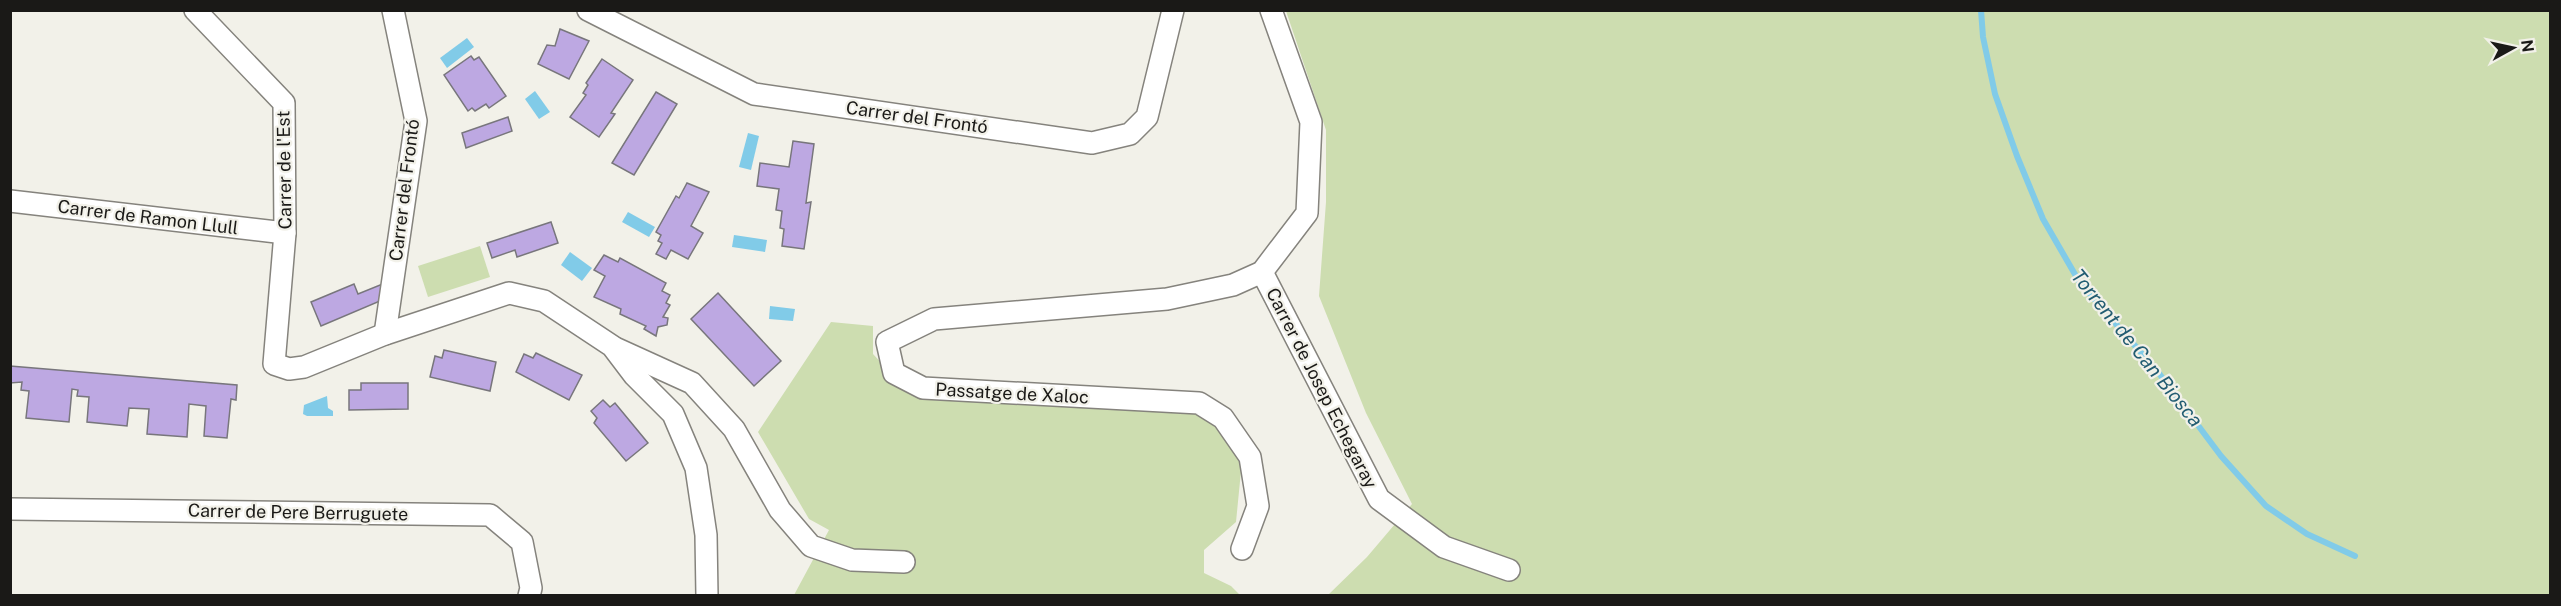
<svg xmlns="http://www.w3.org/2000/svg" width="2561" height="606" font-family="'Public Sans',sans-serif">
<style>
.green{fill:#cdddb0}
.water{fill:#81cbe8}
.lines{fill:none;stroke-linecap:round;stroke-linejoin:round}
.stream{stroke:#81cbe8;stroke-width:6}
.building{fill:#bda8e2;stroke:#78767c;stroke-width:1.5}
.minor-casing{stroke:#85837d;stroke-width:24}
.minor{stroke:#fff;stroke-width:21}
.labels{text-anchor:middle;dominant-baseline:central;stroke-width:4.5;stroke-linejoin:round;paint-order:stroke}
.street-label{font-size:18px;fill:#1a1917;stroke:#f2f1e9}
.water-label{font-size:20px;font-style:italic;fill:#235d72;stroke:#f2f1e9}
</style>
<rect width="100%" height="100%" fill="#f2f1e9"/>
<g class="green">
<polygon points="1286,11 2550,11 2550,595 1328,595 1367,557 1412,504 1366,413 1319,296 1326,202 1326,130"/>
<polygon points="480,246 490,277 428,297 418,266"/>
<polygon points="831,322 873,326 873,354 901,384 1185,408 1213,420 1242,461 1236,522 1204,550 1204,573 1231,586 1240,595 794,595 829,530 809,519 758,432"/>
</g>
<g class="water">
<polygon points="467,38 474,47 447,68 440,58"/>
<polygon points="535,91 550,112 539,119 525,99"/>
<polygon points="748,133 759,136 751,170 739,167"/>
<polygon points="628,212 655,227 649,237 622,222"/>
<polygon points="734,235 767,240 765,252 732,247"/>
<polygon points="570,252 592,268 582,281 561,265"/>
<polygon points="770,306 795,309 793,321 769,319"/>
<polygon points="327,396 328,408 333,411 333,416 307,416 303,414 304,405"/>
</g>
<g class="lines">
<polyline class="stream" points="1981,10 1983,37 1995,94 2017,156 2043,219 2080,283 2158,372 2221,456 2266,506 2307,534 2355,556"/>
</g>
<g class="building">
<polygon points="560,29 589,41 569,79 538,64 547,45 555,46"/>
<polygon points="471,56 474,60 479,57 506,96 489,108 486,104 475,111 472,108 468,111 444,75"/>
<polygon points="602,59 633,80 611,113 615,114 599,137 570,117 586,95 583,93 588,85 586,83"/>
<polygon points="656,92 677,104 634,175 612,163"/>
<polygon points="508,117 512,131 466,148 462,133"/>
<polygon points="793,141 814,144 806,203 811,202 804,249 782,246 784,229 780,228 782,211 776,210 779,189 757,186 760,163 789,167"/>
<polygon points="687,183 709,192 691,226 703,233 688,259 671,250 666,259 656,254 662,243 658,241 661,235 656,232 676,196 679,198"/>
<polygon points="551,222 558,243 517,257 515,250 492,258 487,243"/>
<polygon points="604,255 618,262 620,258 666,283 662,291 670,295 666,303 670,305 663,317 668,318 667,325 658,327 656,336 644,329 646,326 620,314 621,309 594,297 605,276 594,270"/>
<polygon points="385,283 380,301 321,326 311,302 354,284 358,294"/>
<polygon points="718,293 781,361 754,386 691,319"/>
<polygon points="444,350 496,362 490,391 430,377 435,356 442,358"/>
<polygon points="536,353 582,375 569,400 516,372 524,354 533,358"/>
<polygon points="10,366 237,385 236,400 231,399 227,438 204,436 206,406 189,404 187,437 147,434 149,409 129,408 127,426 87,422 89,397 77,396 78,390 72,389 69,422 26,418 29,391 21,390 22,382 10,383"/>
<polygon points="361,383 408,383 408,409 349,410 349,390 361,390"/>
<polygon points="603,400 610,407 615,403 648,443 626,461 594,423 597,418 591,411"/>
</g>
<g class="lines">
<defs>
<g id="minor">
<polyline points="195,10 284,103 285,233 274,364 289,369 304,367 385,334 509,293 544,301 612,346 634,375 673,414 696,468 706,535 707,596"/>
<polyline points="588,10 754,94 1092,143 1130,134 1147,117 1173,10"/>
<polyline points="10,201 285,233"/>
<polyline points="1262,272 1379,499 1444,547 1509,570"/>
<polyline points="385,334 416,121 393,10"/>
<polyline points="615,348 692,383 734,429 780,510 811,546 852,560 904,562"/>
<polyline points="10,509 490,515 522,542 531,588 529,596"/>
<polyline points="1242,549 1258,506 1250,457 1223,418 1199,403 923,388 894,373 887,342 934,319 1167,299 1233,285 1262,272 1307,213 1311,122 1271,10"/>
</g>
</defs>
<use href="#minor" class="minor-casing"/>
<use href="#minor" class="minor"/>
</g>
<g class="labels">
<g class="street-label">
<text transform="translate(917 117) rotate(8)">Carrer del Frontó</text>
<text transform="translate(284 170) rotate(-91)">Carrer de l'Est</text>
<text transform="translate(404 190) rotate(-83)">Carrer del Frontó</text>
<text transform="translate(148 217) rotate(7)">Carrer de Ramon Llull</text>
<text transform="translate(1322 388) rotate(63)">Carrer de Josep Echegaray</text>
<text transform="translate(1012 393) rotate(3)">Passatge de Xaloc</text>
<text transform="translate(298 512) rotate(1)">Carrer de Pere Berruguete</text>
</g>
<g class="water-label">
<text transform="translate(2137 348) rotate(51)">Torrent de Can Biosca</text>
</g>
</g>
<rect width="2561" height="606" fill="none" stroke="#1a1917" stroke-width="24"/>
<g transform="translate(2513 48) rotate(82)" stroke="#f2f1e9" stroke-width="4.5" paint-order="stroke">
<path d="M0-4.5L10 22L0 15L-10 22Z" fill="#1a1917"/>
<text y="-9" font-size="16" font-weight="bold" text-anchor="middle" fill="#1a1917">N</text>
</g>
</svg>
